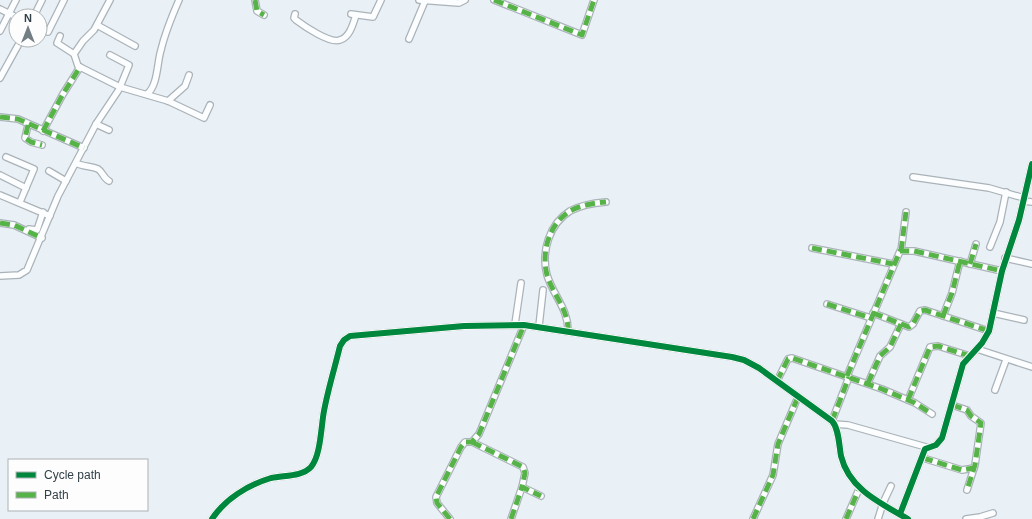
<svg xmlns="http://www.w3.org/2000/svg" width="1032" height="519" font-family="Helvetica,sans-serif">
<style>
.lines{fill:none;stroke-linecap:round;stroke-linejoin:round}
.minor-casing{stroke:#aab3b9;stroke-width:8}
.minor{stroke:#fcfdfe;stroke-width:5.5}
.quiet{stroke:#56b347;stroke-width:5;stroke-dasharray:10 5;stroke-linecap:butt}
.cycleway-casing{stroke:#fdfdfd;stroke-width:8}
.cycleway{stroke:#00873e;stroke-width:6}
</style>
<rect width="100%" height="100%" fill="#eaf1f6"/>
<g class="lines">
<defs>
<g id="minor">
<polyline points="255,0 257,11 264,15"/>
<polyline points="419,0 459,3 465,0"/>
<polyline points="494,0 582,35 594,0"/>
<polyline points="0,9 16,17"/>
<path d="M 295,14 L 294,18 L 296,20 C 304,26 330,44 340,40 C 350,37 353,24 356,15"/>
<polyline points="351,14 373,17 381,0"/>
<polyline points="34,16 42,0"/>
<polyline points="97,25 135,46"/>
<polyline points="40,30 48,32 64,0"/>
<polyline points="0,31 16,0"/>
<polyline points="60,36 57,43 74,54"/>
<polyline points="409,39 425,1"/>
<polyline points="110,55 129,65 120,87 168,101 204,118 210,105"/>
<polyline points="0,78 21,40"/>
<path d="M 147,94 C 158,86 157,62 161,50 C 165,33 172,16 179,0"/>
<polyline points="168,101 185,86 189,75"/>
<polyline points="0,117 18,119 84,148"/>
<polyline points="96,124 109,130"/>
<polyline points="28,125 25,138 31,142 42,145"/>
<polyline points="43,131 63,94 80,67"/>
<polyline points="6,157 34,169 20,202"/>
<path d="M 76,163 C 84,167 91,166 98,169 C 103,172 103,178 109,181"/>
<polyline points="49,171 66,181"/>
<polyline points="0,175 26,188"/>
<polyline points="913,177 989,188 1024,198"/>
<polyline points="0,195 50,216"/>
<polyline points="1023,201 1032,202"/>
<polyline points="0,223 14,225 42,238"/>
<polyline points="29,229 37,230 43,212"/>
<polyline points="990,247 1000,222 1006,192"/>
<polyline points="812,248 893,264"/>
<polyline points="901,251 906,212"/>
<polyline points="1005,258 1032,264"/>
<polyline points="970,264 976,244"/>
<polyline points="0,276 19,275 27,270 58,196 96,124 118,91 120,87 78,66 74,54 83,41 94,30 110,0"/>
<polyline points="827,304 871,318"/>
<polyline points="873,313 909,327 913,324 920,311 925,310 989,331"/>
<polyline points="993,313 1024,320"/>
<polyline points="943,316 952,293 960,261"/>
<polyline points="515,324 521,283"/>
<polyline points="539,326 543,290"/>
<path d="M 568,332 C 569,310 553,295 547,275 C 541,252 549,224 570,211 C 581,205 594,203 606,202"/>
<polyline points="977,349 1032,367"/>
<polyline points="847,376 900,251 914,251 1002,271"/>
<polyline points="777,381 788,359 792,358 882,389 915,403 932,414"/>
<polyline points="868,383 880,356 890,347 901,324"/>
<polyline points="995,390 1006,360"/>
<polyline points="908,400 930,347 938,346 970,356"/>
<polyline points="952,405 967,410 971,416 981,423 975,465 967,490"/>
<polyline points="832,421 849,377"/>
<polyline points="834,424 848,425 926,447"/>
<polyline points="472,442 523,467 525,473 522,487 541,496"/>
<polyline points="923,458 962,470 974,468"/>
<polyline points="900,514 925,449 936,445 942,438 963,364 982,343 989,331 1002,271 1019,220 1032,164"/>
<path d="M 212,519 C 225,499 248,485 271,478 C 283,475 302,477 311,467 C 321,455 321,426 324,411 C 328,389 335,367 340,346 L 344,340 L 350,336 L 464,326 L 524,325 L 732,357 L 744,360 L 759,368 L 832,421 C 839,429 839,445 841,456 C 849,489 880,503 908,519"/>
<polyline points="450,519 437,503 436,497 461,447 465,442 472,442 479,434 524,325"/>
<polyline points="511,519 522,487"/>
<polyline points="753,519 773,475 778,444 798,397"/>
<polyline points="846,519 859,489"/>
<polyline points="878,519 883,503 891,486"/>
<polyline points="966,519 980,517 993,513"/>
</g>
</defs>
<use href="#minor" class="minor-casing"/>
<use href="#minor" class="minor"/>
<g class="quiet">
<polyline points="255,0 257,11 264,15"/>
<polyline points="494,0 582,35 594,0"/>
<polyline points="0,117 18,119 84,148"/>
<polyline points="28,125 25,138 31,142 42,145"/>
<polyline points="43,131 63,94 80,67"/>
<polyline points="0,223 14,225 42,238"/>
<polyline points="812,248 893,264"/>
<polyline points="901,251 906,212"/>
<polyline points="970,264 976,244"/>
<polyline points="827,304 871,318"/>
<polyline points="873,313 909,327 913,324 920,311 925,310 989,331"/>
<polyline points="943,316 952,293 960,261"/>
<path d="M 568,332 C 569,310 553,295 547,275 C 541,252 549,224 570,211 C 581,205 594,203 606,202"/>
<polyline points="847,376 900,251 914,251 1002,271"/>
<polyline points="777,381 788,359 792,358 882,389 915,403 932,414"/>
<polyline points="868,383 880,356 890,347 901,324"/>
<polyline points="908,400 930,347 938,346 970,356"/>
<polyline points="952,405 967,410 971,416 981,423 975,465 967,490"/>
<polyline points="832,421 849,377"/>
<polyline points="472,442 523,467 525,473 522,487 541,496"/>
<polyline points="923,458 962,470 974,468"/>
<polyline points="450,519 437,503 436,497 461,447 465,442 472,442 479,434 524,325"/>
<polyline points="511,519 522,487"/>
<polyline points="753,519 773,475 778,444 798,397"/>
<polyline points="846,519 859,489"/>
</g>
<defs>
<g id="cycleway">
<polyline points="900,514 925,449 936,445 942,438 963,364 982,343 989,331 1002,271 1019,220 1032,164"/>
<path d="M 212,519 C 225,499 248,485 271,478 C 283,475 302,477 311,467 C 321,455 321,426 324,411 C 328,389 335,367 340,346 L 344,340 L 350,336 L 464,326 L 524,325 L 732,357 L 744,360 L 759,368 L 832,421 C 839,429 839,445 841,456 C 849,489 880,503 908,519"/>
</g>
</defs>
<use href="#cycleway" class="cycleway-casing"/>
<use href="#cycleway" class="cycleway"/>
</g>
<rect x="8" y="459" width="140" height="52" fill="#fdfdfd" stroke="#abb1b4"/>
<rect x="16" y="472" width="20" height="6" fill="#00873e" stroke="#abb1b4"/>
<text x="44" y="479" font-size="12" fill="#313f47">Cycle path</text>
<rect x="16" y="492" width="20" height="6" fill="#56b347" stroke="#abb1b4"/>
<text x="44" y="499" font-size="12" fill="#313f47">Path</text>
<g transform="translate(28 28)"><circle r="19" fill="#fdfdfd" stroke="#abb1b4"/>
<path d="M0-3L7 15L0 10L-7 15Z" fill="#727d84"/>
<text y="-6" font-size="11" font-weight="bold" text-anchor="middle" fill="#313f47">N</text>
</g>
</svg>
